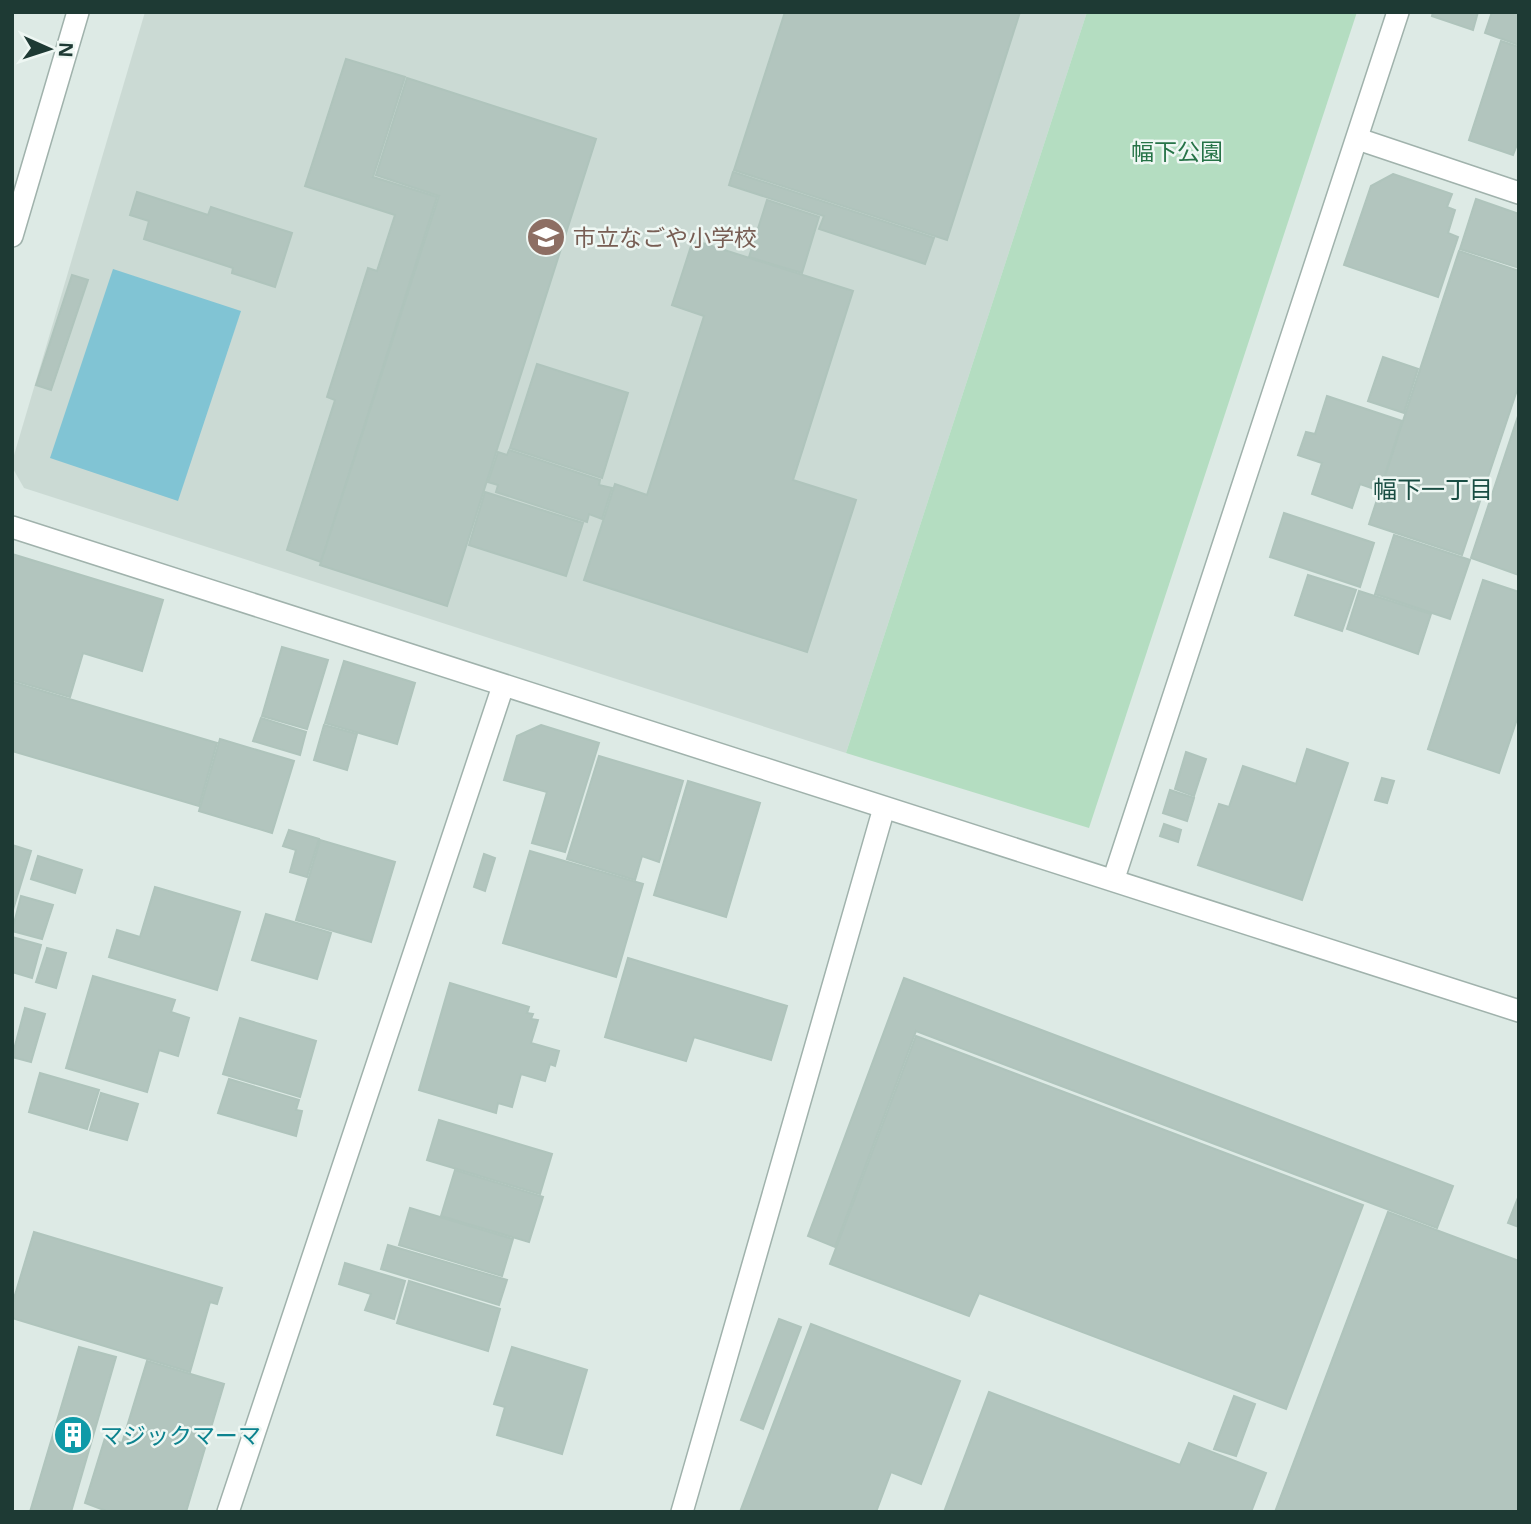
<svg xmlns="http://www.w3.org/2000/svg" width="1531" height="1524" font-family="'Open Sans','Noto Sans JP',sans-serif">
<style>
.built{fill:#cbdad4}
.green{fill:#b4ddc1}
.water{fill:#81c4d4}
.building{fill:#b2c5be;stroke:#afc4bc;stroke-width:2}
.lines{fill:none;stroke-linecap:round;stroke-linejoin:round}
.minor-casing{stroke:#a0b2ac;stroke-width:24}
.tertiary-casing{stroke:#a0b2ac;stroke-width:24}
.minor{stroke:#fff;stroke-width:21}
.tertiary{stroke:#fff;stroke-width:21}
.labels{text-anchor:middle;dominant-baseline:central;stroke-width:5;stroke-linejoin:round;paint-order:stroke}
.park-label{font-size:23px;fill:#267347;stroke:#eef7f3}
.education-label{font-size:23px;fill:#785e54;stroke:#eef7f3;text-anchor:start}
.culture-label{font-size:23px;fill:#0d838f;stroke:#eef7f3;text-anchor:start}
.neighbourhood-label{font-size:24px;fill:#194d43;stroke:#eef7f3}
</style>
<rect width="100%" height="100%" fill="#ddeae5"/>
<polygon class="built" points="145,12 1087,12 846,753 24,488 12,467 12,462"/>
<polygon class="green" points="1087,12 1357,12 1089,828 846,753"/>
<polygon class="water" points="113,269 241,311 178,501 50,458"/>
<g class="building">
<polygon points="785,12 1020,12 947,240 734,170"/>
<polygon points="1433,12 1478,12 1473,30 1432,16"/>
<polygon points="1492,12 1519,12 1519,45 1485,33"/>
<polygon points="1501,41 1519,47 1519,139 1513,155 1469,140"/>
<polygon points="346,59 405,77 373,177 437,197 321,562 287,550 335,400 327,397 368,268 377,271 395,215 305,186"/>
<polygon points="407,78 596,139 447,606 320,565 439,196 376,175"/>
<polygon points="733,172 934,238 925,264 819,229 824,216 729,185"/>
<polygon points="1393,174 1452,194 1447,207 1455,210 1448,233 1458,237 1438,297 1344,265 1371,186"/>
<polygon points="137,192 208,215 211,207 292,233 275,287 232,273 233,268 144,239 149,221 130,215"/>
<polygon points="1476,199 1519,214 1519,268 1460,249"/>
<polygon points="767,200 819,217 802,273 749,257"/>
<polygon points="693,240 853,291 793,480 856,500 807,652 584,580 615,484 647,495 704,316 672,305"/>
<polygon points="1459,251 1519,271 1519,384 1462,555 1369,524"/>
<polygon points="72,275 88,280 51,390 36,385"/>
<polygon points="1383,357 1418,369 1404,413 1368,401"/>
<polygon points="537,364 628,393 602,478 510,448"/>
<polygon points="1327,396 1402,421 1380,491 1360,484 1352,508 1312,494 1322,463 1298,455 1306,432 1315,434"/>
<polygon points="1519,413 1519,575 1471,558"/>
<polygon points="509,450 600,480 599,485 612,488 602,519 589,514 587,522 496,492 498,485 488,482 498,452 507,455"/>
<polygon points="485,492 583,523 566,576 469,545"/>
<polygon points="1284,513 1374,543 1360,587 1270,557"/>
<polygon points="1394,535 1470,560 1450,619 1375,594"/>
<polygon points="12,554 163,600 142,671 83,653 70,697 12,680"/>
<polygon points="1308,575 1356,590 1342,631 1295,615"/>
<polygon points="1483,580 1519,592 1519,713 1499,773 1428,749"/>
<polygon points="1359,591 1431,614 1418,654 1347,629"/>
<polygon points="282,647 328,660 307,729 262,716"/>
<polygon points="344,661 415,683 397,744 325,723"/>
<polygon points="12,682 217,743 199,806 12,751"/>
<polygon points="261,718 306,732 300,755 253,741"/>
<polygon points="324,725 357,734 347,770 314,760"/>
<polygon points="541,725 599,743 565,852 532,843 547,792 504,780 517,736"/>
<polygon points="220,739 294,761 272,833 199,811"/>
<polygon points="1307,749 1348,763 1302,900 1198,865 1219,804 1229,807 1243,766 1296,784"/>
<polygon points="1186,752 1206,759 1194,796 1175,789"/>
<polygon points="599,756 683,781 659,862 642,856 635,880 567,859"/>
<polygon points="1382,778 1394,781 1387,803 1375,800"/>
<polygon points="688,781 760,803 726,917 654,895"/>
<polygon points="1170,790 1194,798 1187,821 1163,813"/>
<polygon points="1164,824 1181,830 1178,842 1160,836"/>
<polygon points="289,830 319,839 307,877 290,872 296,850 283,846"/>
<polygon points="320,840 395,862 371,942 296,920"/>
<polygon points="12,845 31,851 12,913"/>
<polygon points="530,851 643,884 616,977 503,943"/>
<polygon points="484,854 495,858 485,891 474,887"/>
<polygon points="38,856 82,870 75,893 31,879"/>
<polygon points="155,887 240,912 217,990 109,957 117,930 140,937"/>
<polygon points="21,896 53,905 42,939 12,931"/>
<polygon points="266,914 331,933 317,979 252,960"/>
<polygon points="12,937 41,945 32,978 12,972"/>
<polygon points="47,948 66,953 56,988 36,982"/>
<polygon points="628,958 787,1006 771,1060 694,1037 686,1061 605,1037"/>
<polygon points="93,976 175,1000 171,1012 189,1018 178,1056 159,1050 147,1092 66,1068"/>
<polygon points="904,978 1453,1186 1437,1228 916,1031 835,1247 808,1236"/>
<polygon points="450,983 529,1007 527,1013 533,1014 531,1019 538,1020 531,1043 559,1051 555,1066 550,1064 545,1081 521,1074 512,1107 498,1103 496,1113 419,1090"/>
<polygon points="25,1008 45,1014 31,1062 12,1057"/>
<polygon points="240,1018 316,1041 300,1097 223,1074"/>
<polygon points="916,1036 1363,1205 1286,1409 979,1293 969,1316 830,1264"/>
<polygon points="40,1073 99,1090 87,1129 29,1112"/>
<polygon points="229,1079 299,1100 296,1110 302,1111 296,1136 218,1113"/>
<polygon points="101,1093 138,1104 127,1140 90,1130"/>
<polygon points="439,1120 552,1154 540,1194 427,1160"/>
<polygon points="455,1170 543,1197 529,1242 441,1216"/>
<polygon points="1519,1195 1519,1227 1508,1223"/>
<polygon points="410,1208 513,1239 502,1276 399,1245"/>
<polygon points="1388,1212 1519,1261 1519,1512 1275,1512"/>
<polygon points="34,1232 222,1288 217,1304 210,1302 190,1372 12,1318 12,1305"/>
<polygon points="388,1245 507,1280 499,1305 381,1269"/>
<polygon points="345,1263 405,1281 394,1319 365,1310 371,1294 339,1284"/>
<polygon points="409,1281 500,1309 488,1351 397,1323"/>
<polygon points="779,1319 801,1327 763,1429 741,1420"/>
<polygon points="811,1324 960,1381 921,1484 891,1472 876,1512 740,1512"/>
<polygon points="79,1347 116,1357 71,1512 30,1512"/>
<polygon points="512,1347 587,1370 562,1454 497,1435 505,1407 494,1404"/>
<polygon points="147,1361 224,1384 186,1512 109,1512 85,1503 105,1438 122,1443"/>
<polygon points="989,1392 1180,1465 1189,1443 1266,1473 1251,1512 944,1512"/>
<polygon points="1234,1396 1255,1404 1236,1456 1214,1449"/>
</g>
<g class="lines">
<defs>
<g id="minor">
<polyline points="1358,139 1519,193"/>
<path d="M 12,527 C 514,689 1017,847 1519,1011"/>
<polyline points="1114,878 1398,12"/>
<polyline points="228,1512 503,686"/>
<polyline points="682,1512 884,808"/>
</g>
<polyline id="tertiary" points="12,236 78,12"/>
</defs>
<use href="#minor" class="minor-casing"/>
<use href="#tertiary" class="tertiary-casing"/>
<use href="#minor" class="minor"/>
<use href="#tertiary" class="tertiary"/>
</g>
<defs>
<symbol id="school-disc" viewBox="-11 -11 22 22"><circle r="9.5" fill="#8d6e63" stroke="#eef7f3"/><path d="M0-5L7-2L0 1L-7-2ZM-4 1L0 2.5L4 1V4Q0 6-4 4Z" fill="#fff"/></symbol>
<symbol id="building-disc" viewBox="-11 -11 22 22"><circle r="9.5" fill="#0f9aa8" stroke="#eef7f3"/><path d="M-4-6H4V6H1V3H-1V6H-4ZM-2.5-4.3h1.7v1.8h-1.7ZM.8-4.3h1.7v1.8H.8ZM-2.5-1h1.7V.8h-1.7ZM.8-1h1.7V.8H.8Z" fill="#fff"/></symbol>
</defs>
<g fill-rule="evenodd">
<use href="#school-disc" x="524" y="215" width="44" height="44"/>
<use href="#building-disc" x="51" y="1413" width="44" height="44"/>
</g>
<g class="labels">
<g class="park-label">
<text x="1177" y="151">幅下公園</text>
</g>
<g class="education-label">
<text x="573" y="237">市立なごや小学校</text>
</g>
<g class="culture-label">
<text x="100" y="1435">マジックマーマ</text>
</g>
<g class="neighbourhood-label">
<text x="1433" y="488">幅下一丁目</text>
</g>
</g>
<rect width="1531" height="1524" fill="none" stroke="#1e3a34" stroke-width="28"/>
<g transform="translate(49 49) rotate(93)" stroke="#eef7f3" stroke-width="5" paint-order="stroke">
<path d="M0-5L12 26L0 18L-12 26Z" fill="#1e3a34"/>
<text y="-10" font-size="19" font-weight="bold" text-anchor="middle" fill="#1e3a34">N</text>
</g>
</svg>
